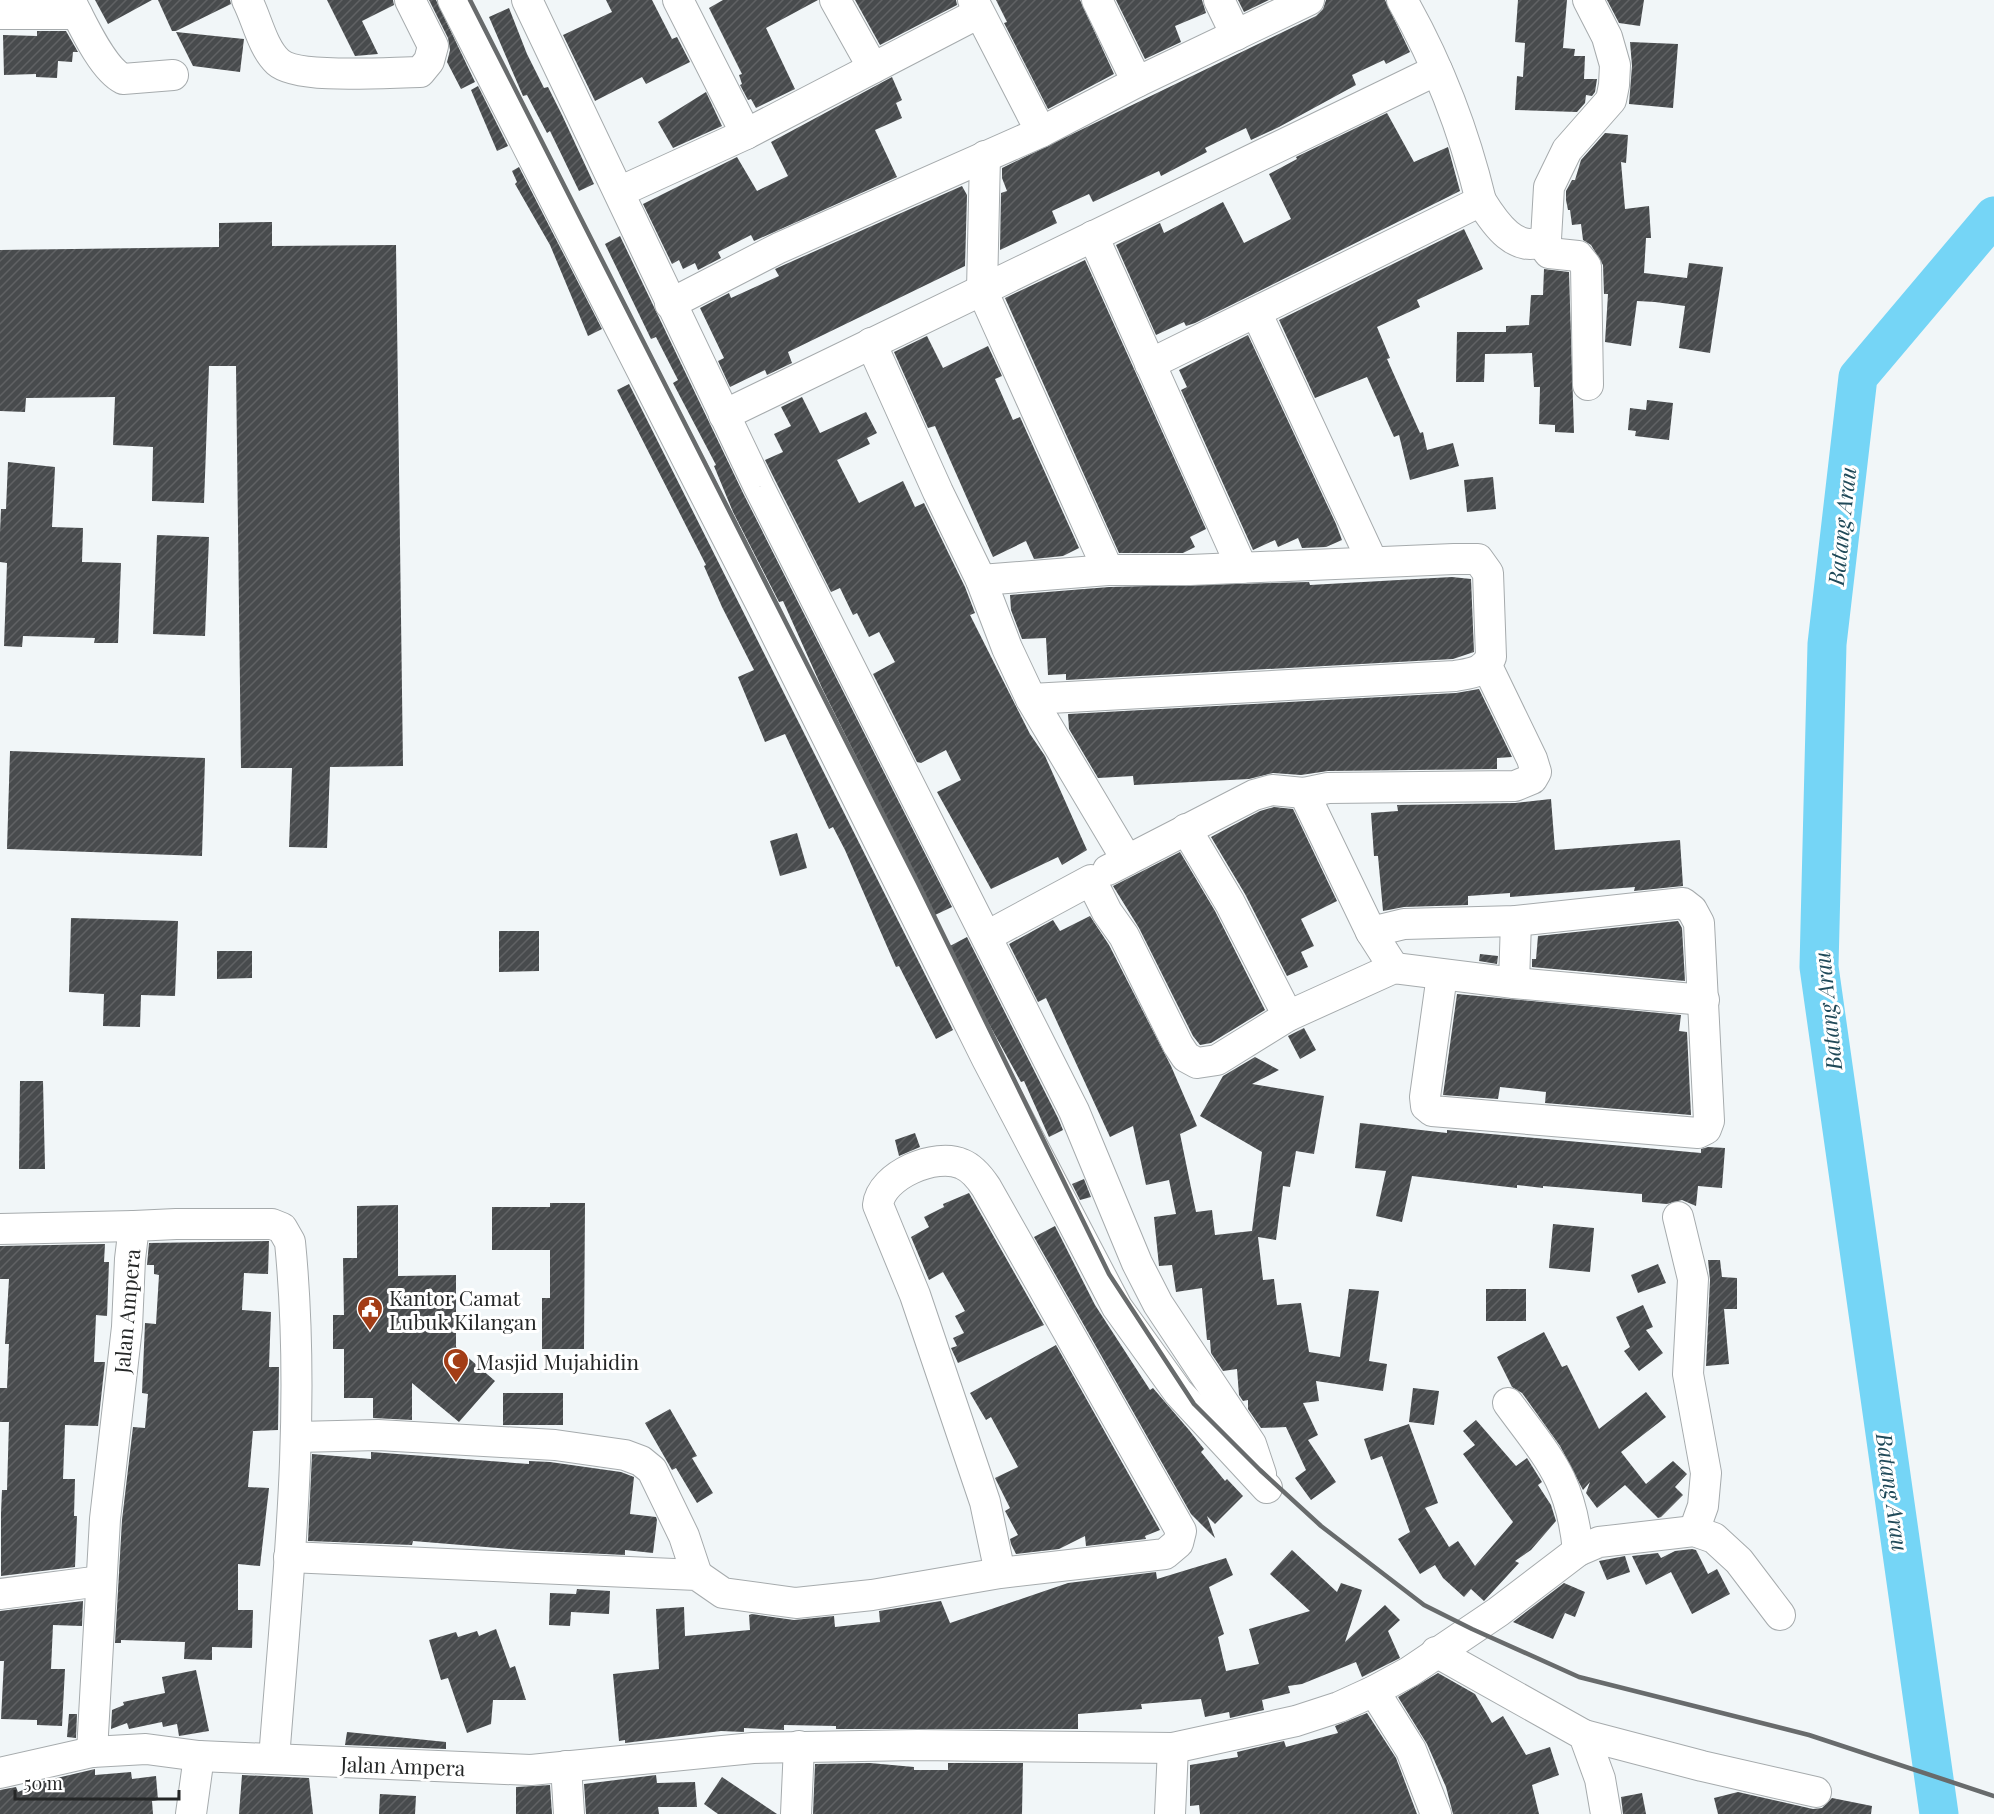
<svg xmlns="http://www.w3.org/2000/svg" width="1994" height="1814" font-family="'Playfair Display',serif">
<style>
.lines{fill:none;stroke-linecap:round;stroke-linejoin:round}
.river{stroke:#75d5f6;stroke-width:39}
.building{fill:url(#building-hatch)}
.minor-casing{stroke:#a6abad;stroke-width:32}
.minor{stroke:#fff;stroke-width:30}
.rail{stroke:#686b6c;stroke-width:4.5}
.labels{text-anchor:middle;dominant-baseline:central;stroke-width:6;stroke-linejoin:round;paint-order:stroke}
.poi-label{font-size:21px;fill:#252727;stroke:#fff;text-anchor:start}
.street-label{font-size:21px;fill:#252727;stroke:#fff}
.water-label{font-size:22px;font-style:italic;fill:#204a59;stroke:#fff}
</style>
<defs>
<pattern id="building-hatch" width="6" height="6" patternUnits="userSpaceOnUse" patternTransform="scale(1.5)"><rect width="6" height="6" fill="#484b4d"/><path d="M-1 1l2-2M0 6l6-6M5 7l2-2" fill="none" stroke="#606264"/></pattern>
</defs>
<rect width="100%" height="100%" fill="#f1f6f8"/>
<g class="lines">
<polyline class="river" points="1939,1814 1819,967 1827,644 1858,377 1994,216"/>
</g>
<g class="building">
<polygon points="95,0 152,0 108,24"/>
<polygon points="158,0 230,0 231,4 176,31 172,31"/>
<polygon points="327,0 393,0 394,5 362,21 378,54 355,56"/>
<polygon points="429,0 436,0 475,82 461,89 447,62 450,50 448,38"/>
<polygon points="606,0 652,0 672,39 677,37 690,62 646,84 642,77 595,101 563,35 612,12"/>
<polygon points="723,0 818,0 766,28 795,89 756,108 751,99 748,100 740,85 742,84 739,75 742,74 709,8"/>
<polygon points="855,0 956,0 957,5 880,45"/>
<polygon points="996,0 1080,0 1114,74 1048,109 1004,23 1007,22"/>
<polygon points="1116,0 1202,0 1206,13 1175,26 1181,42 1145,59"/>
<polygon points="1238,0 1269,0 1244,12"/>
<polygon points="1326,0 1385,0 1410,52 1386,64 1384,60 1352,75 1356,85 1279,127 1251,140 1246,128 1205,148 1207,152 1161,176 1159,171 1093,202 1089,194 1052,211 1057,223 1000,250 1001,193 1007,191 1002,178 1002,168 1316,16 1323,9"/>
<polygon points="1518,0 1567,0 1563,48 1575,49 1574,56 1585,56 1584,79 1597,79 1595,92 1592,96 1586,95 1585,103 1577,112 1515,110 1517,76 1523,77 1525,43 1515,42"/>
<polygon points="1607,0 1644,0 1640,26 1619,23"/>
<polygon points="509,8 527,54 544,88 548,87 562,115 594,184 579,191 550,131 547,133 527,95 523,96 489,17"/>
<polygon points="37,31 66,31 78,52 73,52 72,62 58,61 57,78 36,77 36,74 4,75 3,35 37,36"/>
<polygon points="176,32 244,39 240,72 193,66"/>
<polygon points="1630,42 1678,44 1673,108 1629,104 1632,66"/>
<polygon points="892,77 902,100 896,103 902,118 875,130 897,177 754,241 751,235 718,252 721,258 698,270 695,263 683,269 679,260 672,264 643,204 737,157 757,191 788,176 771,142"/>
<polygon points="478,86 508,146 497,151 471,90"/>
<polygon points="706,92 722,126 673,148 658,122"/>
<polygon points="1387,113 1414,162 1448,147 1460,191 1195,323 1186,326 1184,322 1156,335 1116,245 1160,223 1164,233 1223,202 1244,243 1291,219 1269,174 1297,159 1296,157"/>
<polygon points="1605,133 1628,135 1626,163 1621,162 1625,209 1649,206 1651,238 1646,238 1644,273 1687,278 1689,263 1723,267 1710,353 1679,348 1685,306 1655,302 1637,301 1631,346 1605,342 1608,294 1604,294 1603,265 1591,245 1583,240 1581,224 1572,225 1570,210 1568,210 1566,200 1566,191 1572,180 1575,180 1581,160"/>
<polygon points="519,167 602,329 588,336 550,245 515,184 517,182 512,171"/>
<polygon points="962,186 967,195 965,266 788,352 792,363 767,375 765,370 730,387 718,361 724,358 700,308 729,293 731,298 779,276 775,269 786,264"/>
<polygon points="272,222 272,246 396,245 403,766 330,767 327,848 289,847 292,768 241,768 236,366 209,366 204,503 152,501 153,447 113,445 115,397 26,398 25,412 0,411 0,250 219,247 219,223"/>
<polygon points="1464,229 1483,269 1417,300 1420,307 1377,327 1390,358 1387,359 1420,433 1423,432 1427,450 1453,443 1459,466 1410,480 1399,435 1394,437 1367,377 1315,398 1279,320"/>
<polygon points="620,236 744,495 952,907 935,915 822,688 783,601 779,602 733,512 714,466 716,465 673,383 678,380 656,337 651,339 605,244"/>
<polygon points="1085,260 1206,529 1190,537 1195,547 1183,553 1119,553 1005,298"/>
<polygon points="1544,269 1569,272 1574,433 1555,432 1555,425 1539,424 1540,387 1534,387 1532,353 1485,354 1484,382 1456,382 1457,332 1506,332 1506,326 1529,325 1531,295 1543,295"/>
<polygon points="1248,335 1336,524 1342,540 1326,547 1302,548 1298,538 1278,547 1275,540 1253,550 1181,390 1187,387 1179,370"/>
<polygon points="927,336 943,368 988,346 1002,376 995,379 1013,420 1020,417 1079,548 1063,556 1034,559 1026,541 993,557 935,426 928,428 894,352"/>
<polygon points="629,384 953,1030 936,1039 899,966 896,967 845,850 833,827 829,829 785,734 765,742 738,677 754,670 722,607 704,566 706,565 617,390"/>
<polygon points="802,397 820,433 866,412 877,433 867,438 870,444 837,460 859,503 903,481 915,507 924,503 965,587 975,613 970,615 1030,734 1045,756 1087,850 1062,865 1058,857 991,889 937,792 961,780 946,750 921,763 917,762 873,674 895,662 879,632 869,637 857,613 853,615 840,588 831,592 765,460 783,452 774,434 791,426 781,407"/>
<polygon points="1647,400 1673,403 1669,440 1635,436 1636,431 1628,430 1630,408 1646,410"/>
<polygon points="8,462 55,467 52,527 83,528 82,562 121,563 118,643 94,643 95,638 23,636 22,647 4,646 7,563 0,562 0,532 1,509 6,509"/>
<polygon points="1493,477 1496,509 1467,512 1464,480"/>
<polygon points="157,535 209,537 205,636 153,634"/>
<polygon points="1452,577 1471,579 1474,652 1453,659 1066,680 1066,674 1048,675 1046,638 1022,639 1011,610 1010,595 1109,587 1309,582 1310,585"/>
<polygon points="1479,689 1512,757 1497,758 1497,769 1328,771 1301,775 1273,773 1249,779 1134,785 1133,776 1098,778 1069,729 1068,714 1456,693"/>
<polygon points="10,751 205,758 202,856 7,849"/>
<polygon points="1551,799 1555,850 1680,840 1683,886 1634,891 1635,887 1510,897 1510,893 1468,896 1468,905 1404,907 1383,911 1378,856 1374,856 1371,813 1398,811 1397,805 1515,803"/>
<polygon points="1274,807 1293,809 1337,901 1301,919 1314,946 1301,952 1308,967 1287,976 1245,894 1211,837 1260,811"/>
<polygon points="797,833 807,868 780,876 770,841"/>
<polygon points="1180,852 1215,911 1265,1010 1211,1043 1200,1045 1193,1036 1139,928 1113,886"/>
<polygon points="1090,916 1109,945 1171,1066 1197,1126 1180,1134 1196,1212 1212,1210 1215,1235 1252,1231 1262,1152 1200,1116 1223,1076 1255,1057 1279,1070 1252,1084 1324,1096 1314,1154 1296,1151 1290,1187 1283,1186 1276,1240 1258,1237 1263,1280 1274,1279 1277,1305 1301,1303 1309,1352 1340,1357 1349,1289 1379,1291 1369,1361 1387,1364 1383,1391 1316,1381 1319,1401 1303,1403 1318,1435 1308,1440 1336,1482 1311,1500 1295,1478 1306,1470 1286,1427 1261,1428 1248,1409 1248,1400 1243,1401 1239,1395 1237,1369 1223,1371 1211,1353 1210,1340 1207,1340 1202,1288 1176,1292 1172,1265 1159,1266 1154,1217 1176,1214 1169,1180 1146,1185 1133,1126 1110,1137 1046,998 1038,1002 1009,944 1053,920 1060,931"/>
<polygon points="71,918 178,921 175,996 141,995 140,1027 103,1026 104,994 69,992"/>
<polygon points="1678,921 1682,928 1685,981 1532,967 1532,959 1536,959 1538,936"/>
<polygon points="499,931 539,931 539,971 499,972"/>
<polygon points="967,937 1058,1118 1063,1130 1049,1137 1024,1081 1021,1082 984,1015 950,946"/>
<polygon points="217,951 252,951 252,978 217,979"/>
<polygon points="1480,954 1498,956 1497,964 1479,961"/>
<polygon points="1457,994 1681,1015 1679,1031 1687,1032 1691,1115 1545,1103 1546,1092 1500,1087 1498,1099 1443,1095"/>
<polygon points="1304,1028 1316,1050 1300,1059 1288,1036"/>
<polygon points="20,1081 43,1081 45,1169 19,1169"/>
<polygon points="1360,1123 1447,1133 1447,1130 1701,1153 1701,1149 1708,1147 1725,1148 1722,1188 1698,1186 1696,1206 1682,1200 1667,1204 1642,1202 1642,1194 1543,1186 1543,1188 1517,1185 1517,1188 1412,1176 1402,1222 1376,1216 1386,1171 1355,1168"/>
<polygon points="915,1133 920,1147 899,1156 895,1140"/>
<polygon points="1084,1179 1091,1197 1080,1200 1072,1184"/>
<polygon points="969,1193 1044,1325 958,1363 951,1348 957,1346 953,1338 964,1333 955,1316 965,1311 943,1272 929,1280 911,1237 929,1227 924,1217 944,1207 943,1204"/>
<polygon points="550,1203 585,1203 584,1349 542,1349 542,1298 550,1298 550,1250 492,1250 492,1207 550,1207"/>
<polygon points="398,1205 398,1276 456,1275 456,1347 495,1381 459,1422 412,1383 412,1420 373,1418 373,1398 344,1398 344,1349 333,1349 333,1315 344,1315 343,1258 357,1258 357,1206"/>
<polygon points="1553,1224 1594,1228 1590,1272 1549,1268"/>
<polygon points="1055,1226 1095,1305 1150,1390 1153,1388 1189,1430 1204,1449 1201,1452 1225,1481 1227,1479 1243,1496 1215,1524 1207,1516 1215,1538 1191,1514 1034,1237"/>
<polygon points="269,1241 268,1274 244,1273 242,1310 271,1312 269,1367 279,1367 278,1430 253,1431 248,1487 269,1488 260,1566 238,1564 238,1610 253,1610 252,1648 212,1647 212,1660 184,1659 185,1642 121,1640 121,1643 115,1643 122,1520 133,1427 145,1428 148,1394 142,1393 145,1323 156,1324 159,1275 154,1274 154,1265 147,1265 149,1243"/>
<polygon points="105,1244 104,1262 109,1262 107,1316 96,1315 94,1362 105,1362 98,1426 65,1425 63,1479 75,1479 74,1516 77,1516 75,1567 1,1576 1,1513 2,1490 7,1490 9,1422 0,1422 0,1388 7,1388 9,1344 5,1344 9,1279 0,1279 0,1246"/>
<polygon points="1708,1260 1720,1260 1722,1277 1737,1278 1737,1309 1724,1309 1729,1364 1706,1366 1710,1280"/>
<polygon points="1658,1264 1666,1283 1638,1293 1631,1275"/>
<rect x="1486" y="1289" width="40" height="32"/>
<polygon points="1643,1305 1653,1327 1646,1330 1663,1353 1639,1371 1624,1351 1630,1347 1616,1317"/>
<polygon points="1544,1332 1562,1367 1567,1365 1599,1429 1646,1392 1666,1417 1621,1452 1646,1484 1673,1461 1687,1474 1675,1487 1683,1495 1661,1517 1658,1518 1625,1485 1597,1508 1586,1493 1590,1482 1583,1490 1560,1446 1522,1393 1512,1387 1497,1357"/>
<polygon points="1056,1345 1160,1530 1145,1536 1146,1539 1086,1546 1085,1536 1059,1549 1016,1554 1011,1544 1010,1539 1018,1535 1005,1511 1010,1508 995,1478 1018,1467 991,1417 986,1420 970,1393"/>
<polygon points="1413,1388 1439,1391 1434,1425 1409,1422"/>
<rect x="503" y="1393" width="60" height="32"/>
<polygon points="670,1409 697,1456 692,1458 713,1493 697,1503 676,1468 672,1470 645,1423"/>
<polygon points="1476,1420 1516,1466 1527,1458 1542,1482 1538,1485 1551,1505 1556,1521 1531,1550 1515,1561 1519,1563 1484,1601 1471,1589 1464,1597 1443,1578 1435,1565 1420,1574 1398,1539 1410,1532 1382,1456 1371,1460 1364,1439 1409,1424 1438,1503 1425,1508 1449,1547 1458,1541 1475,1566 1513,1522 1463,1454 1475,1445 1463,1431"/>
<polygon points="371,1452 529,1464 529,1461 550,1462 621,1472 634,1477 630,1514 656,1517 657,1520 653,1553 625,1550 625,1555 522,1550 413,1541 412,1545 308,1541 312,1454 371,1459"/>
<polygon points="1692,1549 1696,1550 1708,1574 1717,1569 1730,1594 1692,1614 1671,1572 1646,1585 1632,1556 1658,1553 1661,1558 1675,1551"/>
<polygon points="1292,1550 1337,1592 1341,1583 1362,1590 1345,1642 1385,1605 1400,1620 1388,1631 1400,1658 1362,1677 1356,1662 1302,1684 1288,1686 1290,1693 1262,1700 1264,1710 1230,1718 1229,1712 1205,1717 1201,1699 1141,1704 1142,1709 1078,1714 1078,1729 836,1729 836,1726 784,1725 784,1730 744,1728 744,1732 721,1731 625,1743 625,1740 619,1741 613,1674 659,1669 656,1609 684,1607 685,1636 750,1630 749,1615 752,1614 794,1620 834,1616 835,1627 880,1622 879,1611 941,1601 950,1623 1068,1583 1156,1572 1157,1579 1226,1558 1233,1575 1209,1587 1224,1634 1218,1637 1226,1671 1259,1664 1249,1629 1310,1611 1270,1574"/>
<polygon points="1625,1556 1630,1572 1607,1580 1599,1561"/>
<polygon points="1564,1583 1585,1592 1575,1617 1565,1613 1553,1639 1513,1622"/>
<polygon points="577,1589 610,1591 609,1614 571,1612 570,1626 549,1625 550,1593 576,1594"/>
<polygon points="83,1601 82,1626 53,1625 51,1669 65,1669 62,1726 37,1725 37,1720 1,1719 4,1661 0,1661 0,1611"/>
<polygon points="496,1629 510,1668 515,1666 526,1700 493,1700 491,1724 467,1733 448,1678 441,1680 429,1640 456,1632 458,1637 477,1631 479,1636"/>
<polygon points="196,1670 209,1731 179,1736 177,1724 163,1727 162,1722 129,1729 127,1723 111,1729 112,1710 124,1705 123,1702 165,1693 162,1677"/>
<polygon points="1438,1673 1475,1694 1492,1723 1503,1716 1526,1755 1550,1747 1559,1775 1532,1785 1539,1814 1453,1814 1446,1787 1427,1744 1398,1697"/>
<polygon points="1367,1713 1396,1758 1417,1814 1200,1814 1199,1805 1190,1806 1190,1765 1238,1757 1237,1752 1284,1741 1286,1747 1338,1733 1335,1726"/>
<polygon points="69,1714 77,1714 76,1738 67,1737"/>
<polygon points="347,1732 446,1742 446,1749 345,1745"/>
<polygon points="870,1763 914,1767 914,1770 948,1770 948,1763 1023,1763 1022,1814 813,1814 815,1764"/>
<polygon points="95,1769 95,1775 131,1772 132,1779 156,1776 158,1800 152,1801 153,1814 0,1814 0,1790 16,1787 18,1792 44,1781"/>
<polygon points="242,1775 309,1778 313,1814 239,1814"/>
<polygon points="656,1775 657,1783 695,1782 697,1807 658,1807 659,1814 586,1814 584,1784"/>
<polygon points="722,1777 777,1814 718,1814 704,1804"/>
<polygon points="550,1785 552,1814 516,1814 516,1787"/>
<polygon points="1738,1792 1813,1809 1822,1808 1832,1798 1872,1806 1871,1814 1718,1814 1714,1798"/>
<polygon points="1642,1793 1646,1814 1623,1814 1621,1797"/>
<polygon points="380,1794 416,1796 415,1814 379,1814"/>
</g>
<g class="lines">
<defs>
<g id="minor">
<path d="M 70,0 C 81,21 102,69 123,79 L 173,75"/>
<path d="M 247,0 C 257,19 262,47 278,62 C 298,80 390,72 420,72 L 429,61 L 433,46 L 410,0"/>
<polyline points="453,0 764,610 987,1059 1117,1307 1178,1392 1267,1488"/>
<polyline points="527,0 759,487 1074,1111 1137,1263 1158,1304 1251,1444 1261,1474"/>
<polyline points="678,0 746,134 979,13"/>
<polyline points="835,0 873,68"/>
<polyline points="973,0 1041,132"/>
<polyline points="1097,0 1137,82"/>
<polyline points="1219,0 1236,35"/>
<polyline points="0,14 77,14"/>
<polyline points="985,156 982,290 1108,570"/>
<polyline points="619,192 746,134"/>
<path d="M 1481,201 C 1494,222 1517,257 1546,239 L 1549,187 L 1567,150 L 1611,100 L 1614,85 L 1615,65 L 1607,37 L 1588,0"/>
<polyline points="1093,236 1242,568"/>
<polyline points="1541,242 1549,253 1578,256 1586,266 1588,385"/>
<polyline points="670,304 779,248 1041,132 1137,82 1309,0"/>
<polyline points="1256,312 1372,561"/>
<polyline points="871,343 938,492 981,580 1007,648 1031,699 1127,860"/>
<path d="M 1150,364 L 1481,201 C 1464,131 1438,63 1402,0"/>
<polyline points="724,415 1437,70"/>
<path d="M 981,580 L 1108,570 L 1190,570 L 1454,559 L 1478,559 L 1488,573 L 1491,657 C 1483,673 1471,673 1455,676 L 1031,699"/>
<polyline points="1304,793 1328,788 1515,786 1532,779 1536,772 1532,759 1487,666"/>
<polyline points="1186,829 1230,903 1288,1016"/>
<polyline points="1108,870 1254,795 1272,790 1304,793 1371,932"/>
<polyline points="987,936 1091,880 1107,912 1124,936 1178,1045 1186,1057 1197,1063 1217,1060 1288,1016 1394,968 1514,983 1704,1000"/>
<polyline points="1394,968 1371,932 1404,924 1516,921 1683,903 1692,910 1699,923 1709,1121 1706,1129 1698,1133 1432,1111 1426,1106 1425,1097 1442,975"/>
<polyline points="1514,983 1516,921"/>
<polyline points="1678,1217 1693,1279 1688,1374 1706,1473 1703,1506 1694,1531"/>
<polyline points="0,1229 134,1226"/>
<path d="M 1508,1403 C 1549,1459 1571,1479 1578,1551"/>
<polyline points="297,1437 378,1435 555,1445 625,1455 641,1461 652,1470 684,1536 697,1575"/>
<path d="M 289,1557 L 697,1575 L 723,1593 L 796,1603 L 872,1595 L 1000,1573 L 1165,1554 L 1178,1543 L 1181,1531 L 986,1187 C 980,1178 972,1168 962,1164 C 936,1152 881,1175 878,1205 L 915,1295 L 985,1502 L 1000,1573"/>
<polyline points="0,1594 101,1581"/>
<polyline points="1436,1652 1584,1735 1600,1779 1606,1814"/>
<polyline points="1374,1691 1411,1750 1436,1814"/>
<polyline points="1584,1735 1702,1766 1816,1792"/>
<path d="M 92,1752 L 105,1519 L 127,1327 L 130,1259 L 134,1226 L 176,1224 L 272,1224 L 282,1228 L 290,1242 C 307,1414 287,1588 274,1759"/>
<polyline points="566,1766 569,1814"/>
<polyline points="0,1773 92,1752 146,1749 199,1756 531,1770 753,1748 918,1745 1173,1748 1296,1721 1339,1707 1374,1691 1409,1672 1498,1612 1578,1551 1599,1542 1694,1531 1714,1538 1739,1561 1780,1615"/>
<polyline points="191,1814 199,1756"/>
<polyline points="796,1814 799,1746"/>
<polyline points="1170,1814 1173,1748"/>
</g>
</defs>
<use href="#minor" class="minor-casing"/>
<use href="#minor" class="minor"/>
<polyline class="rail" points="470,0 918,883 1109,1274 1194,1404 1260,1470 1321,1526 1424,1605 1472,1629 1579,1677 1809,1735 1994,1796"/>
</g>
<defs>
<symbol id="civic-pin" viewBox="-11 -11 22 30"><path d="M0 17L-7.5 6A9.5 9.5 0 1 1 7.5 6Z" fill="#a33d16" stroke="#fff"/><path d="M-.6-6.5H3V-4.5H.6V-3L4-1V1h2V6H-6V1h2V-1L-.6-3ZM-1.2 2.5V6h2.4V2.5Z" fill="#fff"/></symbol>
<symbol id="mosque-pin" viewBox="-11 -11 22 30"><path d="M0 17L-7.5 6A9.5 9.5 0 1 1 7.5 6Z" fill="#a33d16" stroke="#fff"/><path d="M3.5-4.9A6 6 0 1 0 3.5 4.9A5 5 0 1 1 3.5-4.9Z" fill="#fff"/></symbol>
</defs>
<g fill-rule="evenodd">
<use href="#civic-pin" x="355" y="1294" width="30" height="40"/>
<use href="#mosque-pin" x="441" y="1346" width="30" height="40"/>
</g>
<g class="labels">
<g class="poi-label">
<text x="389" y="1297">Kantor Camat<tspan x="389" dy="24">Lubuk Kilangan</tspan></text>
<text x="476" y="1361">Masjid Mujahidin</text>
</g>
<g class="street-label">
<text transform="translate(126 1311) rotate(-85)">Jalan Ampera</text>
<text transform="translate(403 1765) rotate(2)">Jalan Ampera</text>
</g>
<g class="water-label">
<text transform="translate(1841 526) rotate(-84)">Batang Arau</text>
<text transform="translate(1827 1011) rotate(-96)">Batang Arau</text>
<text transform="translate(1893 1492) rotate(82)">Batang Arau</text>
</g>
</g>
<path d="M15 1790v9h164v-9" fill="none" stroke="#252727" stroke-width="3"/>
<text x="24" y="1790" font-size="18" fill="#252727" stroke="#ffffff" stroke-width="4.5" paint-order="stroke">50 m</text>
</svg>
